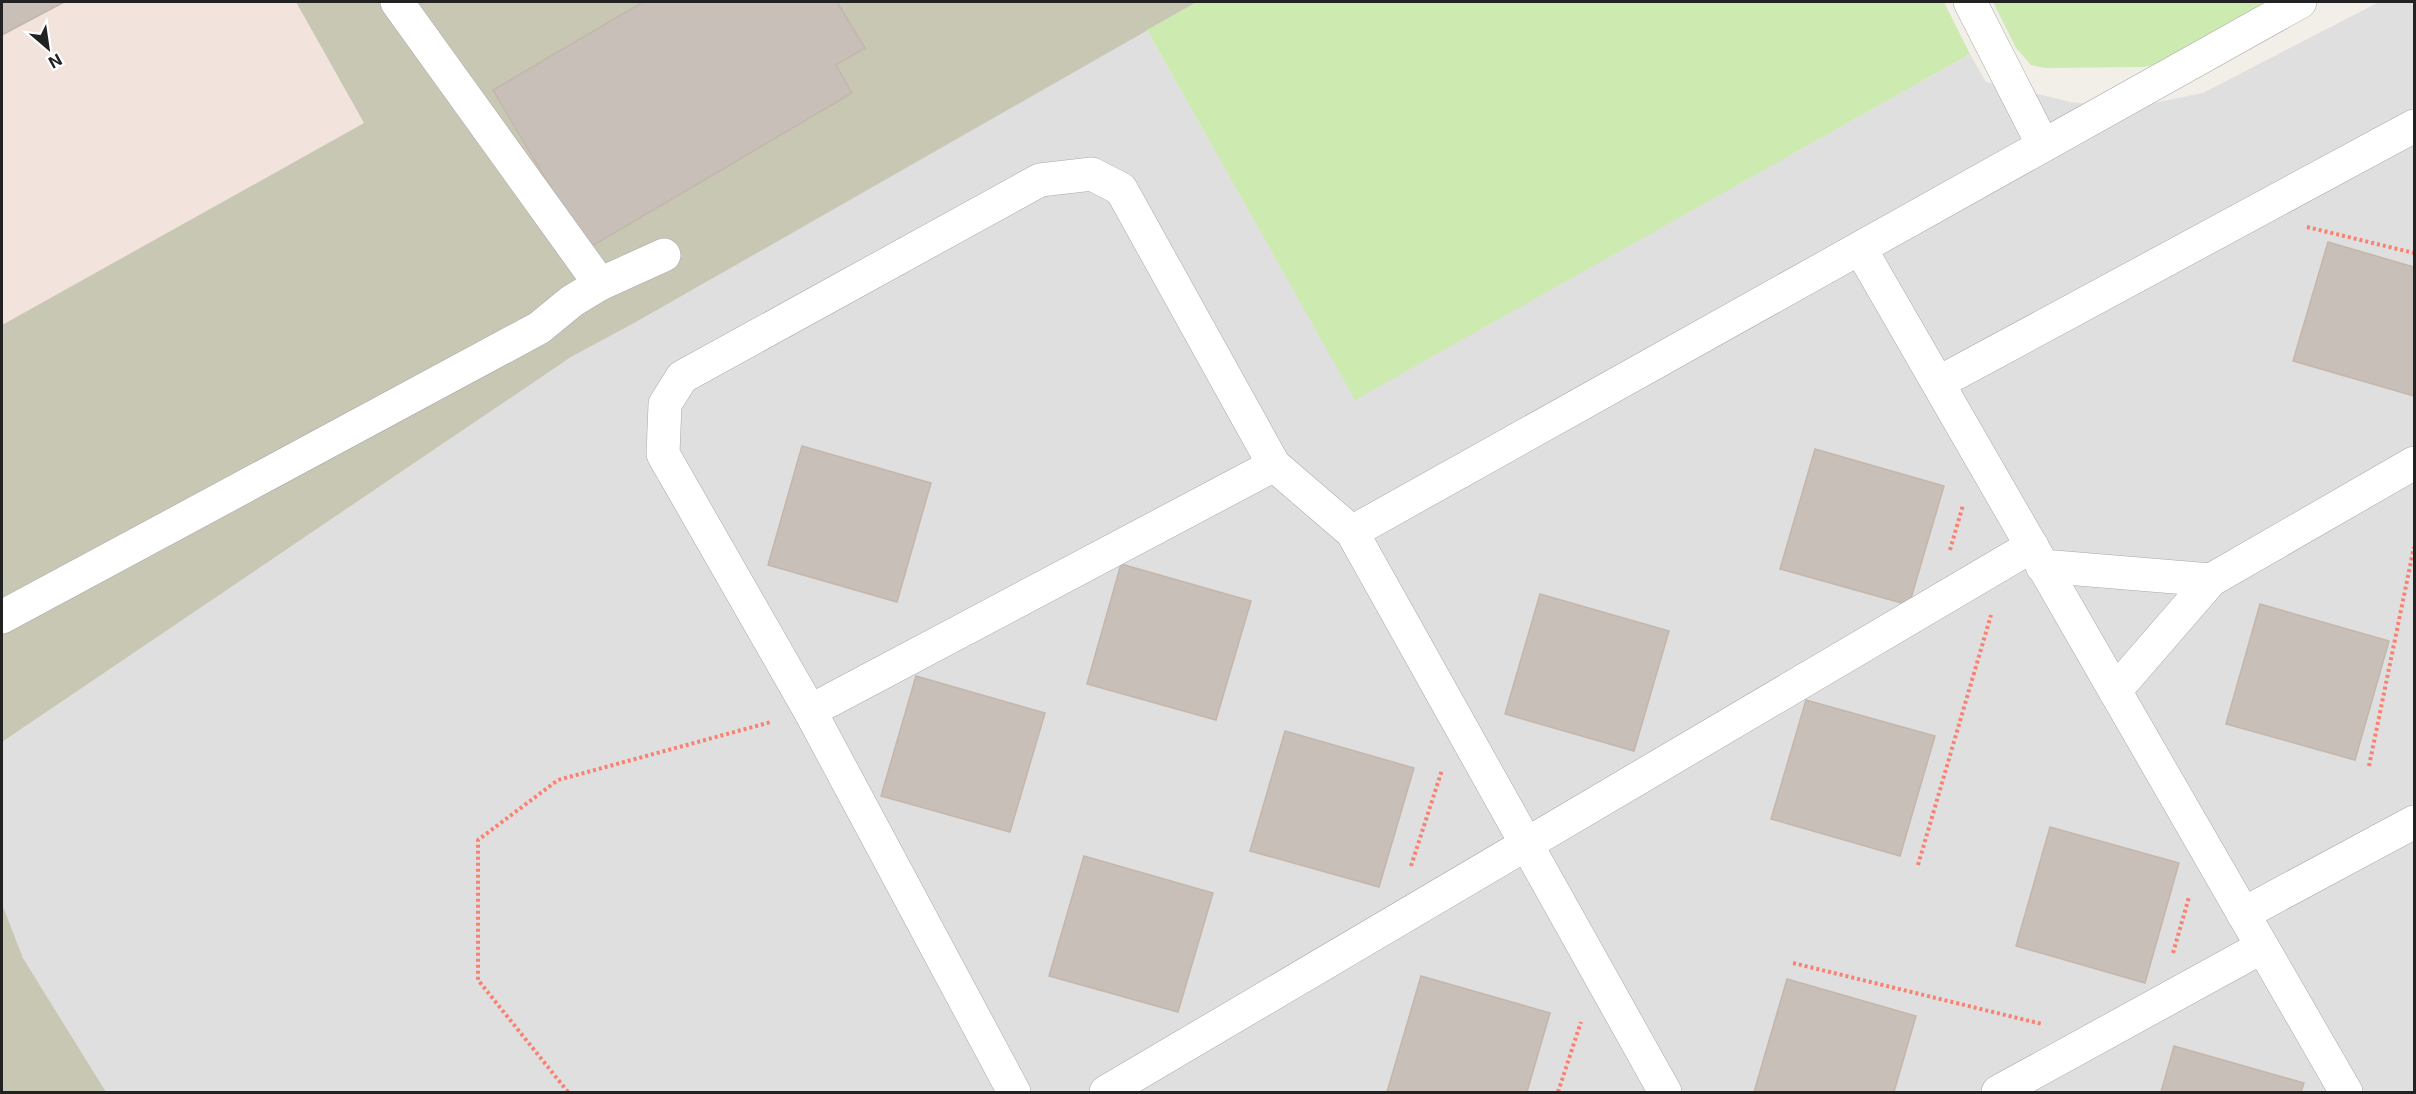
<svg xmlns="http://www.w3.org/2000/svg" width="2416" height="1094" font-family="Inter,sans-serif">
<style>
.residential{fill:#e0dfdf}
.military{fill:#f3e3dd}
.construction{fill:#c7c7b4}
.grass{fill:#cdebb0}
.building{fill:#c7bfb8;stroke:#c4b6ab;stroke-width:1.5}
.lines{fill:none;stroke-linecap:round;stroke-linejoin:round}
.minor-casing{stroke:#a9a9a9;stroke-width:34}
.path{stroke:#fa8072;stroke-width:4;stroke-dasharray:3 3;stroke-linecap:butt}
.minor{stroke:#fff;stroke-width:33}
</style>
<rect width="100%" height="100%" fill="#f2efe9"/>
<polygon class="residential" points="2379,2 2414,2 2414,1092 106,1092 23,958 2,904 2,742 571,357 636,322 1147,30 1355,399 1970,54 1986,82 2071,102 2129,108 2203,93"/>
<polygon class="military" points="2,2 296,2 364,123 2,325"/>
<g class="construction">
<polygon points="296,2 1197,2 636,322 571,357 2,742 2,325 364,123"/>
<polygon points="2,904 23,958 106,1092 2,1092"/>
</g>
<g class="grass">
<polygon points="1197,2 1944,2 1970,54 1355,400 1147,30"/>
<polygon points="1993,2 2305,2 2189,57 2144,67 2045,68 2031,65 2016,48"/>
</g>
<g class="building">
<polygon points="2,2 64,2 2,35"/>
<polygon points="643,2 837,2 865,48 836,65 852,93 587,249 493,90"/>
<polygon points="2328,242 2414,267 2414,396 2293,361"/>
<polygon points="802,446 931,483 897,602 768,565"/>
<polygon points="1815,449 1944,486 1909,605 1780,569"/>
<polygon points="1121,564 1251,601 1216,720 1087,684"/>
<polygon points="1540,594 1669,631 1634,751 1505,714"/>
<polygon points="2260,604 2389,641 2355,760 2226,724"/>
<polygon points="916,676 1045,713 1010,832 881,796"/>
<polygon points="1806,700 1935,736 1900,856 1771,819"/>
<polygon points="1285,731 1414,768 1379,887 1250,851"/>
<polygon points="2050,827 2179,863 2145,983 2016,946"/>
<polygon points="1084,856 1213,893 1178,1012 1049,976"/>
<polygon points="1421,976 1550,1013 1527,1092 1387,1092"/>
<polygon points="1787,979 1916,1016 1894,1092 1754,1092"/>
<polygon points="2174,1046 2304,1083 2301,1092 2161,1092"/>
</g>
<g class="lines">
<defs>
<g id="minor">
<polyline points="397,2 600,284"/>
<polyline points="1970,2 2043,145"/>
<polyline points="1860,248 2346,1092"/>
<polyline points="1938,383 2414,126"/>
<polyline points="1352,532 2300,2"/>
<polyline points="2042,566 2211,580"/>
<polyline points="2,617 539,328 572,301 600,284 664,255"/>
<polyline points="2115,691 2211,580 2414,463"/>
<polyline points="810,711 1274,465"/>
<polyline points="2243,914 2414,822"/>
<polyline points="1014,1092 810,711 663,454 665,404 682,377 1040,180 1092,174 1121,189 1274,465 1352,532 1665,1092"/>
<polyline points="1106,1092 2032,546"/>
<polyline points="1998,1092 2262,947"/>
</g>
</defs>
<use href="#minor" class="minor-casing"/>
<g class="path">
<polyline points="2307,227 2414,253"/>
<polyline points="1950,550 1963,505"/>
<polyline points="2369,766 2414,547"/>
<polyline points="1918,865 1991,615"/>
<polyline points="1411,866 1442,770"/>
<polyline points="2173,953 2189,897"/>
<polyline points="1793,963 2042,1024"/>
<polyline points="568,1092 478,980 478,840 558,780 771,722"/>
<polyline points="1558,1092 1581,1022"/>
</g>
<use href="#minor" class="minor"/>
</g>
<rect width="2416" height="1094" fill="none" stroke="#222222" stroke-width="6"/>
<g transform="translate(48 48) rotate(151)" stroke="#ffffff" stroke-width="4.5" paint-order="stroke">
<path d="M0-4.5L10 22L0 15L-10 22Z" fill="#222222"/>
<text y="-9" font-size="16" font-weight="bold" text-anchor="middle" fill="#222222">N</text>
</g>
</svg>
